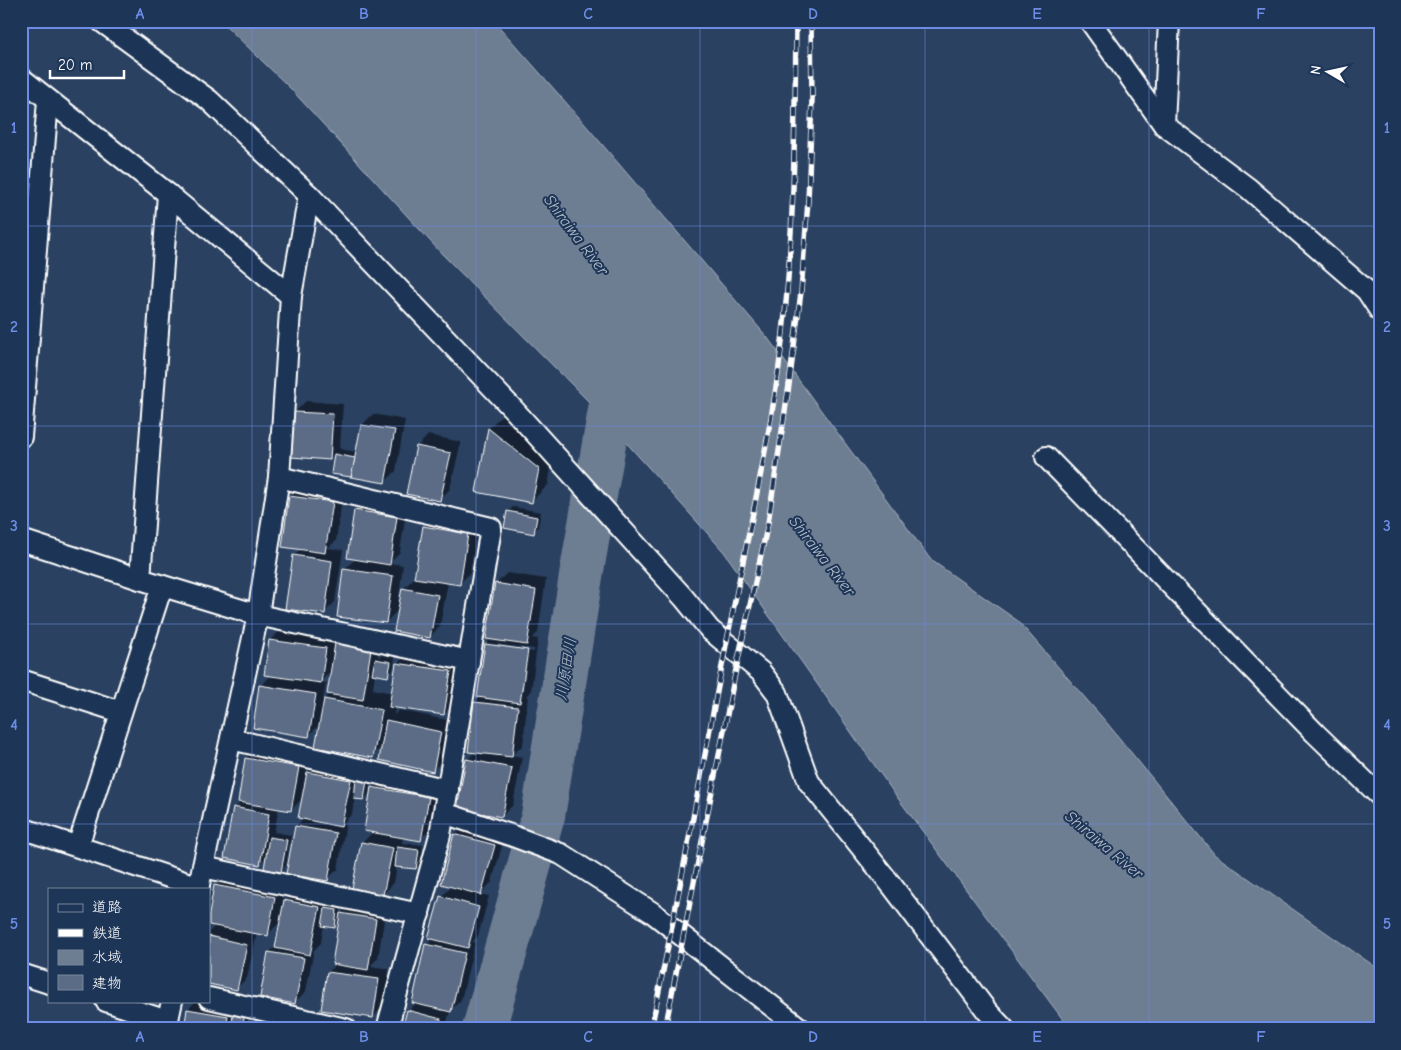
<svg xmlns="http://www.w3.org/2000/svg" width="1401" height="1050" font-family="'Comic Neue','Klee One',sans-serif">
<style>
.water{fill:#6d7d92;stroke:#a7b1be}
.shadow{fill:#0007;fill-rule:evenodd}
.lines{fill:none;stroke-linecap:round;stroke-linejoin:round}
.river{stroke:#6d7d92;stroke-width:44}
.building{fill:#5b6c86;stroke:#fff}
.street-casing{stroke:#fff;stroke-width:24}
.street{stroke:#1d3557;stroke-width:20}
.rail-casing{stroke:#fff;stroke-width:5.5}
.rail{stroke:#1d3557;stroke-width:4;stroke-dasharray:11;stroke-linecap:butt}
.grid{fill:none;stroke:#6c8ce6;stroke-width:1;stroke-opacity:0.55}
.labels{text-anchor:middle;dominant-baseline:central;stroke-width:4;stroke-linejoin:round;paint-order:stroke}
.water-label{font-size:16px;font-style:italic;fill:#b6bec8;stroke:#1d3557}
.neatline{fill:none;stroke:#6c8ce6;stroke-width:2}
.grid-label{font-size:16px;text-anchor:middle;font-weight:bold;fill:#6c8ce6}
</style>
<rect width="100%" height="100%" fill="#2a4161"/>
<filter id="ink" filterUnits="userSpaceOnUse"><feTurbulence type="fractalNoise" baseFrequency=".02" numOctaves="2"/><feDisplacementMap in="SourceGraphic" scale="10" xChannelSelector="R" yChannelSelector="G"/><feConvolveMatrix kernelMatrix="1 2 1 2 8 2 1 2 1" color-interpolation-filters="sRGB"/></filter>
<g filter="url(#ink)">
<polygon class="water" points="221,21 494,21 577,115 767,337 931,560 1018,621 1107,723 1215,855 1380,970 1380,1029 1070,1029 894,793 724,552 598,411 442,254 290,88"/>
<g class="shadow">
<polygon points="306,401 343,404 340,449 357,452 362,425 373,414 405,420 396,471 385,482 332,473 336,453 329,459 295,412"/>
<polygon points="505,412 554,452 548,485 531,502 478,491 489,428"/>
<polygon points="428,435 461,442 450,489 439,500 407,493 418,446"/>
<polygon points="301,486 343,492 336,541 328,548 343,550 335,602 324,613 294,556 302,548 290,496"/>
<polygon points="366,500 407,506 400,552 389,563 403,565 397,611 386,622 344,570 356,558 355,511"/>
<polygon points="513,507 541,512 538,527 533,532 508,512"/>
<polygon points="435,516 478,523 470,573 459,584 448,582 440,626 430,637 403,589 414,578 424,527"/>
<path d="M 507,573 L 546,579 L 538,633 L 532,638 L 538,639 L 531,691 L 526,696 L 528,696 L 523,745 L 512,755 L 522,757 L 513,805 L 502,816 L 467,760 L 476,751 L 475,702 L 481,696 L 486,644 L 491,638 L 496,584 ZM 493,644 L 534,649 L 534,652 L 493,646 Z"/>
<path d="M 281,630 L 337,638 L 336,644 L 347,633 L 381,638 L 378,658 L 381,655 L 395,657 L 393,670 L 388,675 L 375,673 L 373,689 L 392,693 L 397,664 L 408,653 L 461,661 L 455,703 L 444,714 L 395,707 L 394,715 L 399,710 L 452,721 L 444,759 L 433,770 L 383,746 L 372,756 L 320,724 L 309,735 L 260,686 L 272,675 L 270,640 ZM 331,671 L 331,693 L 323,701 L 326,683 L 320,682 Z"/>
<polygon points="257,747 309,756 306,775 319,761 371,775 369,794 364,799 355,798 352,814 344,822 346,822 338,869 327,879 296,826 304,818 303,798 291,810 279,808 274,832 291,835 286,866 281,871 267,856 260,863 235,808 241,802 239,801 246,758"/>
<polygon points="383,777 439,787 431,828 420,839 403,836 402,843 423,845 421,863 416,868 397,866 394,883 383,894 362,843 374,831 372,788"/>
<polygon points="466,824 505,835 492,882 480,894 489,896 478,936 472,942 475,942 461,1000 450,1011 445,1029 404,1029 408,1011 416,1003 427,945 433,938 441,897 452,886 455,835"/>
<polygon points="227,875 285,886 280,922 268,934 257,933 247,978 236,989 209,983 209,932 216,925 209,924 209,922 216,886"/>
<polygon points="297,889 330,896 328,906 331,904 342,905 340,914 352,903 386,908 378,958 370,966 389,969 384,1006 373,1017 328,972 336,964 340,921 334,927 324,925 321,943 314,950 306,991 295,1002 270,952 277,945 286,900"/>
<polygon points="196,1001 209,1001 249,1012 247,1024 260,1011 294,1017 292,1029 185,1029 188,1009"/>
</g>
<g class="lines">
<polyline class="river" points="484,1029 543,816 582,570 618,364"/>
</g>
<g class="building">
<polygon points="294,412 333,414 330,460 291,457"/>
<polygon points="361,425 395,430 385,483 351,477"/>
<polygon points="488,428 539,469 532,503 476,492"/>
<polygon points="416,446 451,453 440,501 406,494"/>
<polygon points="334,454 355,458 351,477 331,474"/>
<polygon points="289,496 333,502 325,553 282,547"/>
<polygon points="354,510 397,517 390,565 347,558"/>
<polygon points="507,511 537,517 534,534 504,528"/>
<polygon points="423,526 468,534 460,585 414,578"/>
<polygon points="293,555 332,561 325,614 285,609"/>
<polygon points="343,569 393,576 386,623 337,617"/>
<polygon points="495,583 536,590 527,645 486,639"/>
<polygon points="402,588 438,595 430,638 394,631"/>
<polygon points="269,640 326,648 321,683 264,675"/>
<polygon points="335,643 371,649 363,700 327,694"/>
<polygon points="485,644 528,650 520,703 477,697"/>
<polygon points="375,659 391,662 388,677 372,674"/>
<polygon points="396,663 451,671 444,715 389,707"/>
<polygon points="259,685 316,694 309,737 253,728"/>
<polygon points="324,699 382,710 373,758 315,747"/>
<polygon points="474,702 518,707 512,757 468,752"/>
<polygon points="386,720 441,732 433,772 379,760"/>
<polygon points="245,758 299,767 291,811 238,802"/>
<polygon points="466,759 512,768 502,817 457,809"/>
<polygon points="307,772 351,780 341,827 298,818"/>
<polygon points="356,778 367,780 364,800 354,799"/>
<polygon points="371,787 429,797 421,841 364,831"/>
<polygon points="233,807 269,814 260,865 224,858"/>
<polygon points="295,826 336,833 328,881 286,874"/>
<polygon points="454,834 495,845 481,895 441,884"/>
<polygon points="269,837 287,840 281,872 264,869"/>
<polygon points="361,842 393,848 383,895 352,889"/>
<polygon points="397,847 419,850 416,869 395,867"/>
<polygon points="214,885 275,897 268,936 209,925 209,915"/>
<polygon points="440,896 479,907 468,948 428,938"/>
<polygon points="284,900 320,907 310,955 275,948"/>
<polygon points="325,908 337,910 335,928 322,926"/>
<polygon points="340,913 376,919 368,970 332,964"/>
<polygon points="209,936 247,945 237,990 209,984"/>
<polygon points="425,944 465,953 451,1012 412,1003"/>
<polygon points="268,952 304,958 295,1004 260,997"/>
<polygon points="327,972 379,979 373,1018 321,1010"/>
<polygon points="187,1009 228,1016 226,1029 184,1029"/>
<polygon points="407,1010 441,1019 438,1029 402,1029"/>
<polygon points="233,1015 244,1017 243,1029 231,1029"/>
<polygon points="248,1022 283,1028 283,1029 247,1029"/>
</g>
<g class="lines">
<defs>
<g id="street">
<polyline points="101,21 209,100 309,195 515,411 684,598 710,630 761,672 777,693 809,782 893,887 987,1011 1004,1029"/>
<polyline points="1090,21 1164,125"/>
<polyline points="1169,21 1164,125 1248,188 1367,291 1380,311"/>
<polyline points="21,78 168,194 291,296"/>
<polyline points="21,437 48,100"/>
<polyline points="1046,457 1315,733 1380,796"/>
<polyline points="279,477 491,528 440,835 387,1029"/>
<polyline points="21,540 140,579 258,615 469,661"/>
<polyline points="140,579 168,194"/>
<polyline points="21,680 121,712"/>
<polyline points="231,739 448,790"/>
<polyline points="444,813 510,835 561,854 653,913 801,1029"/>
<polyline points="21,828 199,887"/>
<polyline points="78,846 162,586"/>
<polyline points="203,867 419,914"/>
<polyline points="198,889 258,615 279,477 291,296 309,195"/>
<polyline points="21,974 49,983"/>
<polyline points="209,998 346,1029"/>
<polyline points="106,1001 167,1021"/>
<polyline points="166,1029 172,1001"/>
</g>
</defs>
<use href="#street" class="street-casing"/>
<use href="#street" class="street"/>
<defs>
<g id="rail">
<path d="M 651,1029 C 677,907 699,784 723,661 C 741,566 764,471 778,374 C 794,258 795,139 796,21"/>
<polyline points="665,1029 736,669 768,523 789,385 801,292 808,201 812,100 811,21"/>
</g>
</defs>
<use href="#rail" class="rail-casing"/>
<use href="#rail" class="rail"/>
</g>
</g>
<path class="grid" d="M 252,21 L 252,1029M 476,21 L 476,1029M 700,21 L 700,1029M 925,21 L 925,1029M 1149,21 L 1149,1029M 21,226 L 1380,226M 21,426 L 1380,426M 21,624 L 1380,624M 21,824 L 1380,824"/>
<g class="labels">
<g class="water-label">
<text transform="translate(576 235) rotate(53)">Shiraiwa River</text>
<text transform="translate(822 556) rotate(52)">Shiraiwa River</text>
<text transform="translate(566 669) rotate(-81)">川原田川</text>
<text transform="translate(1104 845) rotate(40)">Shiraiwa River</text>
</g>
</g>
<rect width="1401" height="1050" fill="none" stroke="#1d3557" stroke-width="55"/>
<rect x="48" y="888" width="162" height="115" fill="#1d3557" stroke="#77869a"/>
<rect x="58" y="904" width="25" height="8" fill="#1d3557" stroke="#77869a"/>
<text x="92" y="912" font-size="15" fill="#ffffff">道路</text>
<rect x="58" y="929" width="25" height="8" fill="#ffffff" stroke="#77869a"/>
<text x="92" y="938" font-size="15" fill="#ffffff">鉄道</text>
<rect x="58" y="950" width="25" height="15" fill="#6d7d92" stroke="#77869a"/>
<text x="92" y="962" font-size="15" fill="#ffffff">水域</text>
<rect x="58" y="975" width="25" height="15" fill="#5b6c86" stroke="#77869a"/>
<text x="92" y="988" font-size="15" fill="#ffffff">建物</text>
<g transform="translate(1328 72) rotate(279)" stroke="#1d3557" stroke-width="4" paint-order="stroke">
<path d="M0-4L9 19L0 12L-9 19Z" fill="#ffffff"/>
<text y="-8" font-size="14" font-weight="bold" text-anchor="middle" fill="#ffffff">N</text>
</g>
<path d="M50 70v8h74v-8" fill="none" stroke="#ffffff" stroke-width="2.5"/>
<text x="58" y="70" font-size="15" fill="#ffffff" stroke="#1d3557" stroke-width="4" paint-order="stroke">20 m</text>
<rect x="28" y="28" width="1346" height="994" class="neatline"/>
<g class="grid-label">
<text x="140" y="19">A</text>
<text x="364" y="19">B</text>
<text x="588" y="19">C</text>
<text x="813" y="19">D</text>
<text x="1037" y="19">E</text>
<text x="1261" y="19">F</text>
<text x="14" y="133">1</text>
<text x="1387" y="133">1</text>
<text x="14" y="332">2</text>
<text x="1387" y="332">2</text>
<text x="14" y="531">3</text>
<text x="1387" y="531">3</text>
<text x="14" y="730">4</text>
<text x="1387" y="730">4</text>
<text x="14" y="929">5</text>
<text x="1387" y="929">5</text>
<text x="140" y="1042">A</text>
<text x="364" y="1042">B</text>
<text x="588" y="1042">C</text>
<text x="813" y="1042">D</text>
<text x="1037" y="1042">E</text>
<text x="1261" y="1042">F</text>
</g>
</svg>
